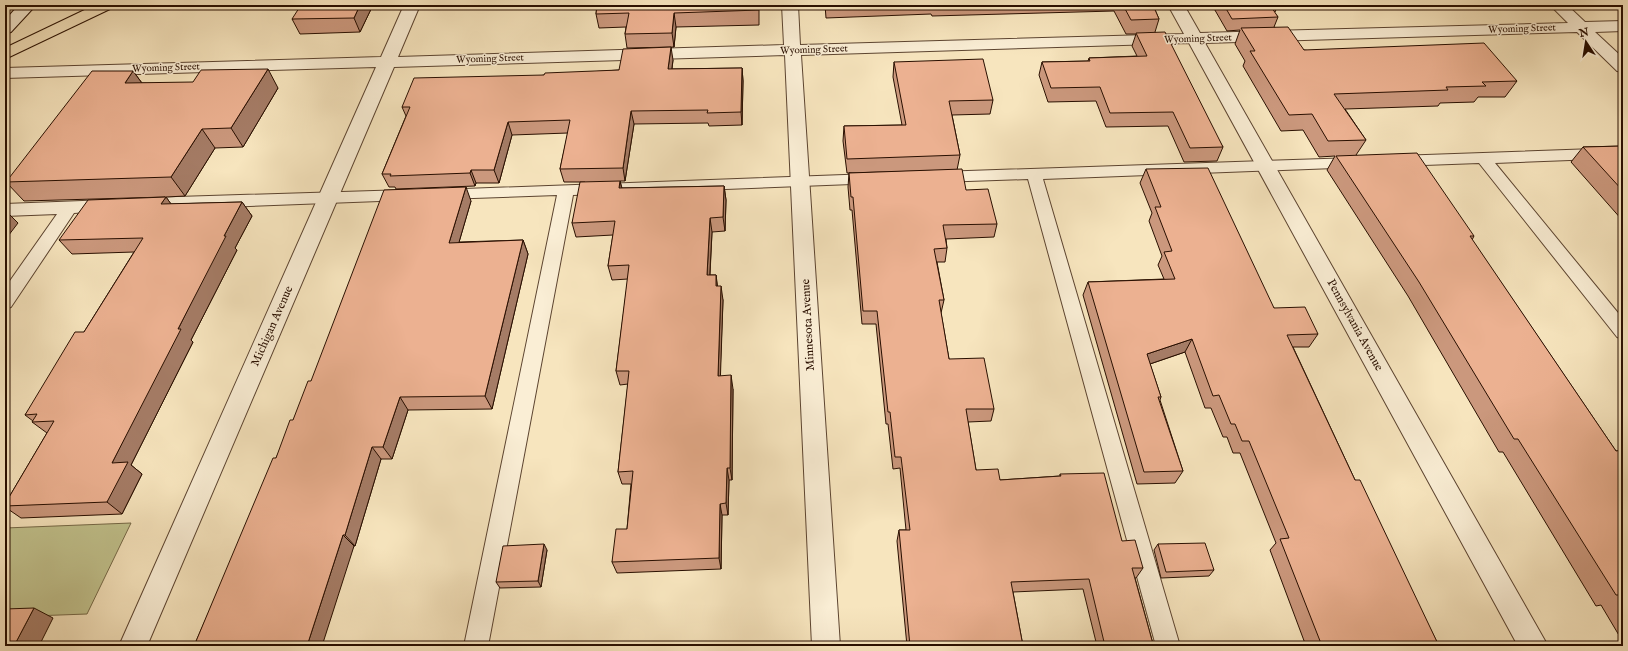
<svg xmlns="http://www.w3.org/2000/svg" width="1628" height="651" font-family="'IM FELL English',serif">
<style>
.green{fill:#c2c38e;stroke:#766947}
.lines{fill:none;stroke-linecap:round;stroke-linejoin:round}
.service-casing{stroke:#5c4430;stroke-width:2}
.minor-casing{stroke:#5c4430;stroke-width:2}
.secondary-casing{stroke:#290f00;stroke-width:2}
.primary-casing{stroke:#290f00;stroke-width:2}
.service{fill:#faeed5;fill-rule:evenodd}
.minor{fill:#faeed5;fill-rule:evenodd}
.secondary{fill:#faeed5;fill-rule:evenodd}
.primary{fill:#f7e5be;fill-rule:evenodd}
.wall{fill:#cb987d;stroke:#290f00}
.shaded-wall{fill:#a57c66;stroke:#290f00}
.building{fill:#ecb191;stroke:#290f00}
.labels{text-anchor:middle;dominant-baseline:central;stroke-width:3;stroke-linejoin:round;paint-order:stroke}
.far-street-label{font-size:10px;fill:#290f00;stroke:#faeed5}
.street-label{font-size:12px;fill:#290f00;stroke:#faeed5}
</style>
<rect width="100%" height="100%" fill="#f7e5be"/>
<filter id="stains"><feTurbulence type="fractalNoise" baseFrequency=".005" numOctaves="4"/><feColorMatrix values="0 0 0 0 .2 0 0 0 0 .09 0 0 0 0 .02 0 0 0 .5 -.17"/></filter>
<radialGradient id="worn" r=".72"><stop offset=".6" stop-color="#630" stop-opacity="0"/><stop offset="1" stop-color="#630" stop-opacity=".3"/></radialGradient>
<polygon class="green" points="131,523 87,614 5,617 5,528"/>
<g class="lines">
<defs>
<g id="service">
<polygon points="1623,148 1623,158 1495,163 1623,319 1623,339 1617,337 1479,163 1397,166 1392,165 1389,161 1392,157 1397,156"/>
<polygon points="1355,158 1360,159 1363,163 1360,167 1043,179 1180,646 1156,646 1028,179 939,182 934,181 931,177 934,173 939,172"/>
<polygon points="872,174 878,175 880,179 878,183 573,195 488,646 464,646 557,195 444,199 438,198 436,194 438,190"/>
<polygon points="406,190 412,191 414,195 412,199 406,200 146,210 140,208 138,204 140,200 146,198"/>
<polygon points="108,200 114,202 116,206 114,210 74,213 11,307 5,309 5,288 57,214 5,216 5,204"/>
</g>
<polygon id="minor" points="404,5 420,5 398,57 784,45 782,5 798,5 800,45 1184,34 1168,5 1184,5 1200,33 1568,23 1550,5 1567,5 1585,22 1623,21 1623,31 1595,32 1623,58 1623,72 1617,71 1577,32 1205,43 1548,646 1518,646 1189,43 801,55 840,646 812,646 785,55 394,67 147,646 119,646 376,67 5,78 5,68 381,57"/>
<polygon id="secondary" points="19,5 36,5 11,32 5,34 5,20"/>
<polygon id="primary" points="95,5 115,5 112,8 5,59 5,48"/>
</defs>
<use href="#service" class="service-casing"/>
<use href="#minor" class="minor-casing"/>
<use href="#secondary" class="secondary-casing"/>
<use href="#primary" class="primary-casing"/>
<use href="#service" class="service"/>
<use href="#minor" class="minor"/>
<use href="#secondary" class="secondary"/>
<use href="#primary" class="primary"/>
</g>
<g class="wall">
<polygon points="373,5 360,32 300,34 292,19"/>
<polygon points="597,5 759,5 759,25 676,27 674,47 627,48 625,34 626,27 599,28 596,14"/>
<polygon points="825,5 1153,5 1159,19 1155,32 1223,147 1217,161 1184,162 1168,126 1106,127 1096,101 1048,102 1039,75 1042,62 1088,61 1089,58 1137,56 1132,46 1136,34 1126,34 1114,11 932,16 931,14 826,18"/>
<polygon points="1212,5 1278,5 1275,12 1274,12 1278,17 1274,27 1304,50 1517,81 1505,97 1478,97 1474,102 1440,103 1438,106 1345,109 1366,140 1356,155 1474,236 1472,240 1616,451 1623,450 1623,642 1601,605 1596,606 1503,452 1499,452 1408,296 1327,170 1335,156 1319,157 1303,130 1281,131 1243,66 1245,61 1235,44 1240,30 1227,31"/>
<polygon points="673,60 672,69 742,68 743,81 742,125 709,126 708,123 634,124 625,181 620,181 622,188 724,186 726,200 725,231 712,232 710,275 716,275 717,286 723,300 720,376 733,389 732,480 729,480 728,515 722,515 721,569 617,573 612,562 627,529 631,484 622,484 618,472 628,384 620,385 616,371 628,279 612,280 608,266 613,235 576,237 572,223 585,182 564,182 560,169 568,133 512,135 499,183 476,183 475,186 396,189 395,187 389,187 382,174 406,116 402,107 544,75 619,70"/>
<polygon points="894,62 993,100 990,114 952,115 960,155 957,170 847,173 843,141 844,126 902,125 893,77"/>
<polygon points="133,71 142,83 278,88 243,147 215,148 185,196 166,197 171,204 242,202 252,216 235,248 237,250 191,340 193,342 131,465 142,474 122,514 21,518 5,507 5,504 47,433 32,422 33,421 25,415 84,332 134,252 72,254 59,240 165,197 24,201 6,182"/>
<polygon points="1623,146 1623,221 1571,162 1583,147"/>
<polygon points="1146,169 1274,308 1318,334 1309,347 1293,347 1355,480 1439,646 1306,646 1270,550 1276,543 1240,453 1233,453 1227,437 1223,437 1211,408 1205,408 1185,352 1150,364 1161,397 1160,400 1183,471 1175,483 1137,484 1083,295 1088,282 1164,279 1158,265 1162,256 1149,221 1152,213 1140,183"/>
<polygon points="849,173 966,190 997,224 994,237 946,239 947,248 945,262 937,262 944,300 941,313 949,359 994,409 991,421 968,422 976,470 1000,480 1060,476 1060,474 1122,541 1143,568 1136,578 1135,578 1153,644 1151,646 1097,646 1083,589 1013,592 1023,646 907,646 897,541 899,530 906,530 900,468 893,469 888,424 886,424 876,324 862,324 852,210 850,210 848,187"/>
<polygon points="471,201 459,242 523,240 528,254 492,409 408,410 392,459 381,459 355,546 354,546 194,646 276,458 311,381"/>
<polygon points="1158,544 1214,570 1209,576 1161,578 1154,550"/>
<polygon points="547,550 541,587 500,588 496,582"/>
</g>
<g class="shaded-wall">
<polygon points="360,5 373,5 360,32 354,18"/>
<polygon points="674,13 676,27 674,47 672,33"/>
<polygon points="671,47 673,60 670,82 668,69"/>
<polygon points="742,68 743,81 742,125 741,112"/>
<polygon points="268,69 278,88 243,147 231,128"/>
<polygon points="133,71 147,90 125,83"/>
<polygon points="631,111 634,124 625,181 623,168"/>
<polygon points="508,122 512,135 499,183 494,170"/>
<polygon points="202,129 215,148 185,196 171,177"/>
<polygon points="471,170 476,183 475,186 470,173"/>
<polygon points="620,181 623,195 619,188"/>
<polygon points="724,186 726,200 725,231 723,217"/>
<polygon points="466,187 471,201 455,256 449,243"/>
<polygon points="166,197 176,211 161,204"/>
<polygon points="242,202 252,216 235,248 237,250 191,340 193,342 131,465 142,474 122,514 107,502 112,463 224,236"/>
<polygon points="5,210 18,223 5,240"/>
<polygon points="710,218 712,232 709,289 707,275"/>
<polygon points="523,240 528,254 492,409 485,396"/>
<polygon points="716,275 718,289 716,286"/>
<polygon points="721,286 723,300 720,389 718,376"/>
<polygon points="1192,339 1185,352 1141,367 1147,354"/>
<polygon points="731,375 733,389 732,480 730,468"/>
<polygon points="400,397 408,410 392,459 383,447"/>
<polygon points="372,447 381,459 355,546 345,535"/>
<polygon points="727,468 729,480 728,515 726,503"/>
<polygon points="720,504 722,515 721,569 719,558"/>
<polygon points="343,535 354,546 322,646 307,646"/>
<polygon points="544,544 547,550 541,587 538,581"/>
<polygon points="34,608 53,618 39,646 14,646"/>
</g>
<g class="building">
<polygon points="301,5 360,5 354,18 292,19"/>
<polygon points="597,5 759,5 759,10 674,13 672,33 625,34 629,13 596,14"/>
<polygon points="1123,5 1153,5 1159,19 1131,20"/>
<polygon points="1224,5 1270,5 1278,17 1232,19"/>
<polygon points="1288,27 1304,50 1484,43 1517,81 1482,82 1486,86 1446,87 1448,90 1334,94 1366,140 1328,141 1312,114 1289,115 1250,51 1255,51 1241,28"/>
<polygon points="1165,32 1223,147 1190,148 1173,112 1110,113 1100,87 1051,88 1042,62 1090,61 1089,58 1147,56 1136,33"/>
<polygon points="671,47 668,69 742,68 741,112 707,113 708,110 631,111 623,168 560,169 570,120 508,122 494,170 471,170 470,173 390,176 391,174 382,174 410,107 402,107 414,78 544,75 545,73 619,70 623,49"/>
<polygon points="983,59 993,100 949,101 960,155 847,159 844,126 906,125 894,62"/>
<polygon points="268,69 231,128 202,129 171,177 6,182 92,71 133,71 125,83 193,82 201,70"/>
<polygon points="1623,146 1623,191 1583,147"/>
<polygon points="1417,153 1474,236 1470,236 1616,451 1623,450 1623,599 1620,595 1616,595 1518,439 1514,439 1419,282 1336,156"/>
<polygon points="1208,168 1274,308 1305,307 1318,334 1287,335 1355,480 1360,480 1439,646 1322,646 1280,539 1289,538 1249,441 1242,441 1235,424 1231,424 1219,395 1213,396 1192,339 1147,354 1161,397 1158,397 1183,471 1144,472 1088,282 1175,279 1164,252 1172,251 1155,207 1161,207 1146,169"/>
<polygon points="962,169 966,190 988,189 997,224 943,225 947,248 934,249 944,300 939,300 949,359 984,358 994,409 966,409 976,470 998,469 1000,480 1061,476 1060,474 1104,473 1122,541 1135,540 1143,568 1132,568 1153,644 1105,646 1089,579 1011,582 1023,646 910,646 899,530 910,530 901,457 895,457 890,412 888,412 877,311 863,311 853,197 851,197 849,173"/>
<polygon points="620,181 619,188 724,186 723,217 710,218 707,275 716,275 716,286 721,286 718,376 731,375 730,468 727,468 726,503 720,504 719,558 612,562 616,529 627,529 633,471 618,472 629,371 616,371 629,265 608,266 615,221 572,223 580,182"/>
<polygon points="466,187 449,243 523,240 485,396 400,397 383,447 372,447 345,535 343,535 307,646 191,646 194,646 273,458 276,458 290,420 293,420 308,381 311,381 384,190"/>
<polygon points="166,197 161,204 242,202 224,236 226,236 178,329 181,329 112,463 128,462 107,502 5,506 5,504 54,421 32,422 37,414 25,415 75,332 84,332 143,238 59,240 88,200"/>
<polygon points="1205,543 1214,570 1166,572 1158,544"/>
<polygon points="544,544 538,581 496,582 503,546"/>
<polygon points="34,608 14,646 5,646 5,609"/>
</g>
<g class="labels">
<g class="far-street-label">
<text transform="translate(1522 29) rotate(-2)">Wyoming Street</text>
<text transform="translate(1198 39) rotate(-2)">Wyoming Street</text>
<text transform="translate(814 50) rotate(-2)">Wyoming Street</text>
<text transform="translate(490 59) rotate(-2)">Wyoming Street</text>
<text transform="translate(166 68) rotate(-2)">Wyoming Street</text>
</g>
<g class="street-label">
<text transform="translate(808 325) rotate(-93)">Minnesota Avenue</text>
<text transform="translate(1355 325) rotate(61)">Pennsylvania Avenue</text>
<text transform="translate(272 326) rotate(-66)">Michigan Avenue</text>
</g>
</g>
<rect width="1628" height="651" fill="none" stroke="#f7e5be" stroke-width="20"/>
<rect x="6" y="6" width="1616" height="639" fill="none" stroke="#290f00" stroke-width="2"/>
<rect x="10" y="10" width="1608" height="631" fill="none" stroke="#290f00"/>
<g transform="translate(1586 42) rotate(348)" stroke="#faeed5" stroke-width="3" paint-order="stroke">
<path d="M0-3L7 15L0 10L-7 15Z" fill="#290f00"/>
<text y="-6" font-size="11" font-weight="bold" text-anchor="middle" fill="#290f00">N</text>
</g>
<rect width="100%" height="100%" filter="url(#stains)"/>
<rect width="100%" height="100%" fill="url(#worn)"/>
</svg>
